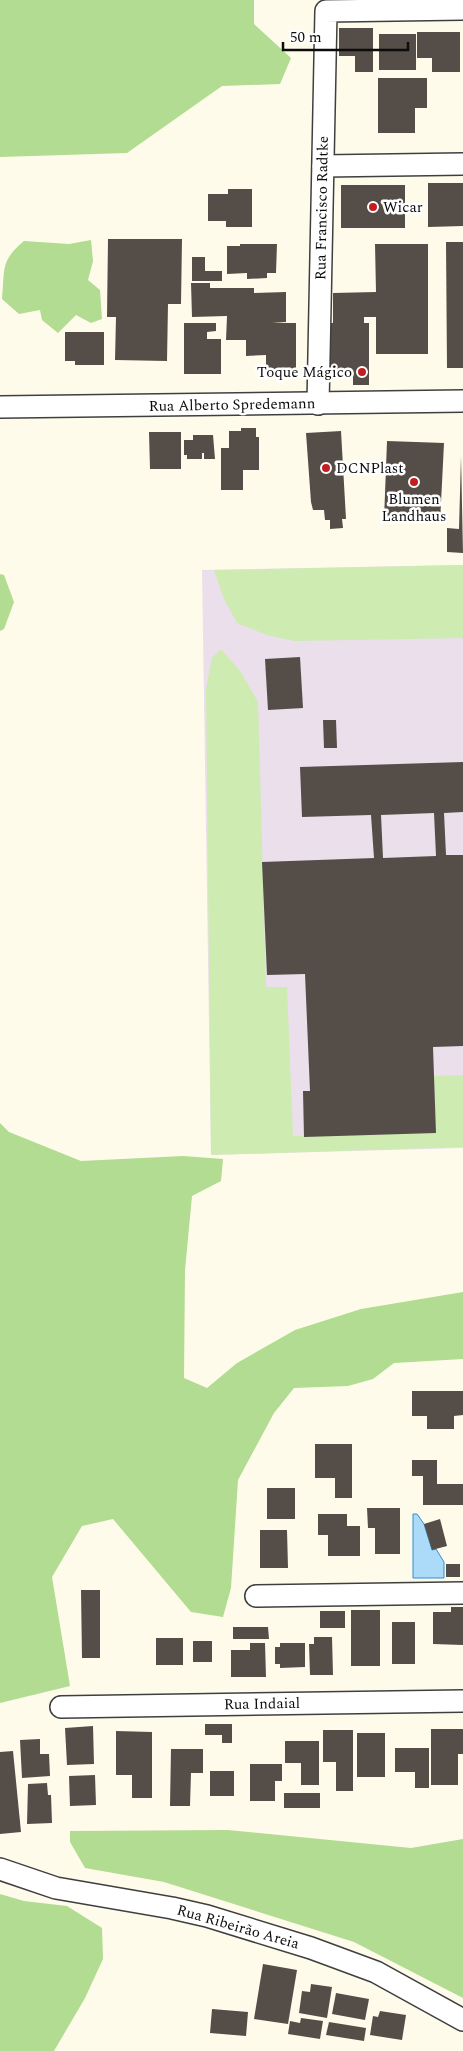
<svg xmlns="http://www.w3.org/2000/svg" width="463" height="2051" font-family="Spectral,serif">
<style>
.industrial{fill:#eadfeb}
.green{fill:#ceebb2}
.forest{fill:#b1dc91}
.water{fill:#acdaf9;stroke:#308ed3}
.building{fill:#554d47;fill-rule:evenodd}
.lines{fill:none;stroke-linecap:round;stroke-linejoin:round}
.minor-casing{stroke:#3f3f3f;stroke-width:24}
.minor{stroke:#fff;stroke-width:21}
.poi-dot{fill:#c21e21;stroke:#fff;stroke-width:2}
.labels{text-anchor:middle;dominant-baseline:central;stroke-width:5;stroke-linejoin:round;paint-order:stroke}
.poi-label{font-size:15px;fill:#0c0c0c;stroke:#fff;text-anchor:start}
.street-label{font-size:15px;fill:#0c0c0c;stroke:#fff}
</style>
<rect width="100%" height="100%" fill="#fffbea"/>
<polygon class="industrial" points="463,565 463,1148 211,1155 202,570"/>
<g class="green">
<polygon points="463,565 463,638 294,641 267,635 237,623 224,599 214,570"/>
<polygon points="221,649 241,672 258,702 266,987 287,987 293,1136 436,1133 434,1076 463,1075 463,1147 211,1155 206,689 212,658"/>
</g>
<g class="forest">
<polygon points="0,0 254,0 254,24 291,58 280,84 222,86 127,153 0,157"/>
<path d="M 91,240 L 93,261 L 88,280 L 100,290 L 102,319 L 91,323 L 76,315 L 58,333 L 42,320 L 40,310 L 19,314 L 2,299 C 5,269 0,261 24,241 L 69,244 Z"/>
<polygon points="0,574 4,575 14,602 4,629 0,631"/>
<polygon points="0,1123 9,1132 81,1161 183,1156 223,1159 221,1181 192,1196 185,1270 184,1378 207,1388 237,1363 295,1330 361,1309 463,1292 463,1359 394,1363 373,1379 348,1386 294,1388 274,1413 238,1480 231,1588 223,1617 191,1612 113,1519 82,1526 52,1577 70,1686 0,1703"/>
<polygon points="228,1830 411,1848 463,1839 463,1998 354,1942 164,1882 85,1868 70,1842 70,1831"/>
<polygon points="0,1894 24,1901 67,1906 102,1928 103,1959 85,1998 54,2051 0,2051"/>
</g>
<polygon class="water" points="413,1514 417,1514 424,1524 432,1550 436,1549 444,1562 444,1578 413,1578"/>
<g class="building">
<polygon points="339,28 373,28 373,72 355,72 355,56 339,56"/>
<polygon points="417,32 460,32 460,72 432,72 432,58 417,58"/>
<rect x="379" y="34" width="37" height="36"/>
<polygon points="378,78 427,78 427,108 415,108 415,133 378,133"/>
<polygon points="428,183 463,183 463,226 428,227"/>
<rect x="341" y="185" width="64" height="43"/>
<polygon points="228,189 252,189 252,227 226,227 226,221 208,221 208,194 228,194"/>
<polygon points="108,239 182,239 181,304 168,304 167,361 115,360 116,317 107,317"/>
<polygon points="446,242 463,242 463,368 447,368"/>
<polygon points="240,244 277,244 276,273 267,273 267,278 247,279 247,273 227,274 227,246 240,246"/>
<polygon points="375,244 428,244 428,354 376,354 376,317 364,317 364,323 369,323 369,385 353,385 353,375 329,375 329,323 333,323 333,293 376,292"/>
<polygon points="192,257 205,257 205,271 222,271 222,281 192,281"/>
<polygon points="191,283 210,283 210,288 254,288 254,293 286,292 286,322 272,323 296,323 296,372 266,372 266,355 246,356 246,340 226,340 227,316 192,317"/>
<polygon points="184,323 216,323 216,331 207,332 207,339 221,339 221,374 184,374"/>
<polygon points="65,332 104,332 104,365 75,365 75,361 65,361"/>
<polygon points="241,428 256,428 256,437 259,437 259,470 243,470 243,490 221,490 221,448 229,448 229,431 241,431"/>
<polygon points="341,431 346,519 342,519 343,528 330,529 330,520 325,520 324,510 313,510 311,502 306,433"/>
<polygon points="149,432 181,432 181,469 150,469"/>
<polygon points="193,435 213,435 215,459 204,459 204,453 202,453 202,459 187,459 187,455 184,455 184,440 193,440"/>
<polygon points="387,441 444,443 440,523 384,520"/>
<polygon points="461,456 463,553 447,552 447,528 459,529"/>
<polygon points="300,657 303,708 268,710 265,659"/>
<polygon points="323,720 336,720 337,748 324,748"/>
<path d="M 463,762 L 463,812 L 444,813 L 446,855 L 463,855 L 463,1046 L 433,1047 L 436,1133 L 304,1137 L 303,1091 L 310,1091 L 305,974 L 267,975 L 262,862 L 374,858 L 371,815 L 302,817 L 300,767 ZM 434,813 L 436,856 L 383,858 L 381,815 Z"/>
<polygon points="412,1391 463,1391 463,1415 454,1416 454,1429 427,1429 427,1416 412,1416"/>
<polygon points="315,1444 352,1444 352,1498 335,1498 335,1478 315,1478"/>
<polygon points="412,1460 437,1460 437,1484 463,1484 463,1505 423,1505 423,1476 412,1476"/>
<rect x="267" y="1488" width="28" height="31"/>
<polygon points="367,1508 400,1508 400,1554 375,1554 375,1528 368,1528"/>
<polygon points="318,1514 347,1514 347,1526 360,1526 360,1556 328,1556 328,1535 318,1535"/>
<polygon points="440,1519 447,1546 432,1550 424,1524"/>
<polygon points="260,1530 287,1530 288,1568 260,1568"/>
<rect x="446" y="1564" width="14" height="13"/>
<polygon points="81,1590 100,1590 100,1658 82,1658"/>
<polygon points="451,1607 463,1607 463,1645 433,1644 433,1612 451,1612"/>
<rect x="351" y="1610" width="29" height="56"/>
<rect x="320" y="1611" width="25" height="17"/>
<rect x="392" y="1622" width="23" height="42"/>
<polygon points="233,1627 268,1627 269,1639 233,1639"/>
<polygon points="314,1637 332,1637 333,1675 310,1675 309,1644 314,1644"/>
<rect x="156" y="1638" width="27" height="27"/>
<rect x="193" y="1641" width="19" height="21"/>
<polygon points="250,1643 265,1643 266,1677 231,1677 231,1650 250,1650"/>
<polygon points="280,1643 305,1643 305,1667 280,1668 280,1664 275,1664 275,1647 280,1647"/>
<polygon points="205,1724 232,1724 232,1743 222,1743 222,1735 205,1735"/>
<polygon points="93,1726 94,1764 67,1765 65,1728"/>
<polygon points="431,1729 463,1729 463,1754 458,1754 458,1785 431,1785"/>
<polygon points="323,1730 353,1730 353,1791 336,1791 336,1762 323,1762"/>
<polygon points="116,1731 152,1732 152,1798 132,1798 132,1775 116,1775"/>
<rect x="357" y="1733" width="28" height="44"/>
<polygon points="40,1739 40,1754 49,1754 50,1776 22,1778 20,1740"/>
<polygon points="285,1741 319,1741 319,1785 301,1785 301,1763 285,1763"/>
<polygon points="395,1748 429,1748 429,1788 415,1788 415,1772 395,1772"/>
<polygon points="171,1749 203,1749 203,1773 191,1773 190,1806 170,1806"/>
<polygon points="13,1751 21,1832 0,1834 0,1752"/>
<polygon points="250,1764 282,1764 282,1781 275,1781 275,1801 250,1801"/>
<rect x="210" y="1771" width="24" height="25"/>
<polygon points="95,1775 96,1805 70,1806 69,1776"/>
<polygon points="47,1783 48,1795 51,1795 52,1823 27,1824 28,1784"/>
<rect x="284" y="1793" width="36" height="15"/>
<polygon points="263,1964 297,1970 288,2024 254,2019"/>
<polygon points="311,1984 332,1987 327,2018 299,2013 302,1991 310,1992"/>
<polygon points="336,1993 369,1999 365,2020 332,2014"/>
<polygon points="212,2009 248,2012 246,2036 210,2033"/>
<polygon points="380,2011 406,2015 402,2040 370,2035 373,2016 378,2017"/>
<polygon points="301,2018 323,2021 320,2039 288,2034 290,2021 300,2023"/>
<polygon points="329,2022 366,2028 364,2041 326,2035"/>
</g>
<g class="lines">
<defs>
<g id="minor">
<polyline points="323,166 463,164"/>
<polyline points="318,404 326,11 463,9"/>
<polyline points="0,407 463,401"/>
<polyline points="256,1596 463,1593"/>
<polyline points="61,1707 463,1701"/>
<polyline points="0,1869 56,1888 172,1908 207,1916 311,1948 376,1972 463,2020"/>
</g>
</defs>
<use href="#minor" class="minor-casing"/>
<use href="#minor" class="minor"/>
</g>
<g class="poi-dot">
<circle cx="373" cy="207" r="5"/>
<circle cx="362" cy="372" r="5"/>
<circle cx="326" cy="468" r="5"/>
<circle cx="414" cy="482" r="5"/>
</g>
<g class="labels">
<g class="poi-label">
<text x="383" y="207">Wicar</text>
<text x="352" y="372" text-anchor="end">Toque Mágico</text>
<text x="336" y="468">DCNPlast</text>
<text x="414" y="499" text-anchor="middle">Blumen<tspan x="414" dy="17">Landhaus</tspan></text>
</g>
<g class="street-label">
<text transform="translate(322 208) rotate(-89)">Rua Francisco Radtke</text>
<text transform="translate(232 405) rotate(-1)">Rua Alberto Spredemann</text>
<text transform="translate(262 1704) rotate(-1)">Rua Indaial</text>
<text transform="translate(238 1927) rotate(16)">Rua Ribeirão Areia</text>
</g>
</g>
<path d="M283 42v8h125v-8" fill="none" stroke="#0c0c0c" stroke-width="2.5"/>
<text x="290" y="42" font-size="15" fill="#0c0c0c" stroke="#ffffff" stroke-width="4" paint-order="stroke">50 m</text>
</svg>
